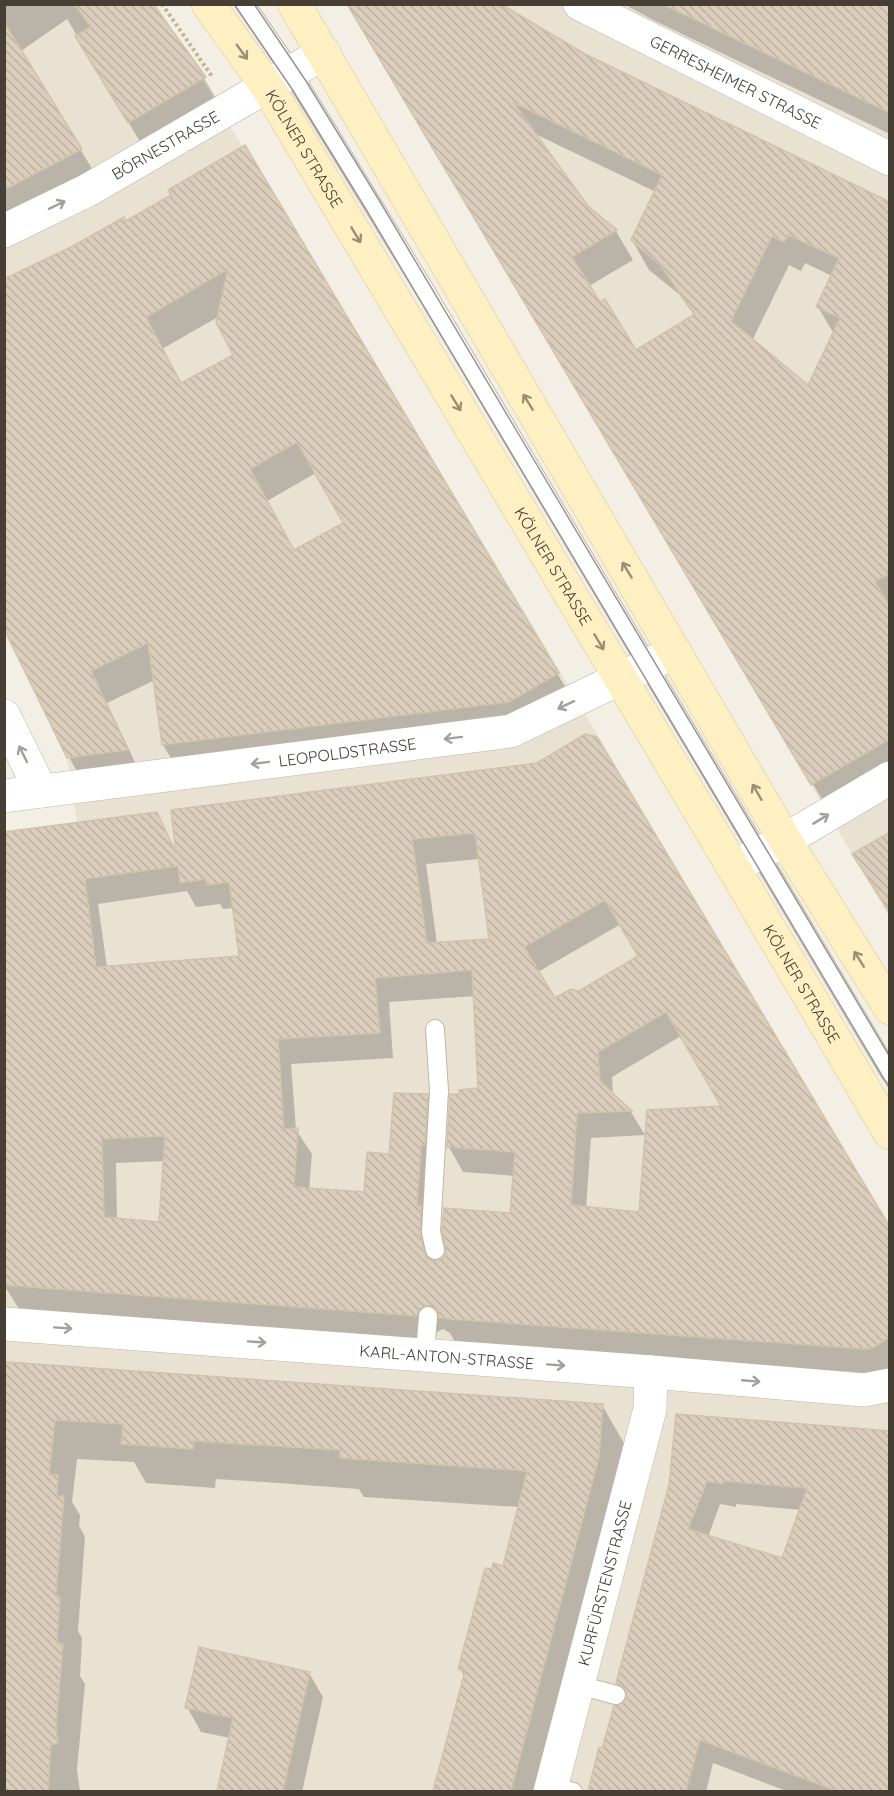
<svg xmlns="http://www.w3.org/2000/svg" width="894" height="1796" font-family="Quicksand,sans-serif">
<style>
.residential{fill:#e9e1d2}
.shadow{fill:#0003;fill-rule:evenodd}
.building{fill:url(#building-back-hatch);stroke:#d3c2ab;stroke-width:1.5;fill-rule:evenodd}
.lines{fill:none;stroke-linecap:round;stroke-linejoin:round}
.service-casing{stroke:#c1b7a6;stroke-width:20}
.minor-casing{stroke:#c1b7a6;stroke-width:34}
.secondary-casing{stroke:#dcc790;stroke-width:34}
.path{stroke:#c4b395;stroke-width:4;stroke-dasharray:3 3;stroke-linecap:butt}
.service{stroke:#fff;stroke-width:18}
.minor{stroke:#fff;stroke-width:33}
.secondary{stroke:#fff0c3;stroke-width:33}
.tram{stroke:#959595;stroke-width:1.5}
.oneway{stroke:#9a8f74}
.oneway2{stroke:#a39f99}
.labels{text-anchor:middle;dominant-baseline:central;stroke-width:5;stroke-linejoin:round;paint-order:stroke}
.street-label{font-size:16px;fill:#473f33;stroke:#fff}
</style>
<defs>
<pattern id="building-back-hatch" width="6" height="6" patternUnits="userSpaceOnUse" patternTransform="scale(1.5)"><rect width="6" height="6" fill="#dacdbb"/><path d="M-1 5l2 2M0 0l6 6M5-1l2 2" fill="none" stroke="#bcb1a1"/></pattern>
</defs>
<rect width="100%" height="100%" fill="#f4efe4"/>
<g class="residential">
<polygon points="5,5 157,5 561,673 889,1227 889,1791 5,1791 4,832 77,822 67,758 5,635"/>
<polygon points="347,5 889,5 889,917 852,854"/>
</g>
<g class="shadow">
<polygon points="4,4 151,4 204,78 217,100 142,145 67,19 21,51 94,172 4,219"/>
<path d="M 349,4 L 584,56 L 890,204 L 890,778 L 830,813 ZM 533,133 L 656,192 L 632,240 L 649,270 L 679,294 L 695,316 L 635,352 L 589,286 L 633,260 L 616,231 L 587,207 ZM 805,263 L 832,276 L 818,307 L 834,334 L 809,387 L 752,341 L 789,265 L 801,271 Z"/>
<polygon points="624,4 890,4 890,134 653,20"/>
<path d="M 245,147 L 576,705 L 182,776 L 163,745 L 155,680 L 107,703 L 144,781 L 87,789 L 69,757 L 126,223 ZM 218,317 L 235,356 L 181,384 L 162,349 ZM 316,473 L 345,524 L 294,551 L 267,501 Z"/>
<path d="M 538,764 L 890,1231 L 890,1371 L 881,1374 L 465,1344 L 455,1342 L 450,1333 L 443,1329 L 433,1334 L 431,1340 L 19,1309 L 4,1285 L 4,834 L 156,813 L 177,852 ZM 480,859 L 490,940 L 437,944 L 426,864 ZM 187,891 L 196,907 L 220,904 L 223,909 L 234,908 L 241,957 L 107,967 L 98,904 ZM 621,924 L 640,957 L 579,992 L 555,1000 L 538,972 ZM 475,996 L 480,1090 L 449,1147 L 463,1172 L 515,1176 L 511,1215 L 447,1254 L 443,1260 L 434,1262 L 441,1120 L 427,1095 L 365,1194 L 309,1190 L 312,1154 L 296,1130 L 291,1064 L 393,1058 L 389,1002 ZM 681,1036 L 723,1107 L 641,1214 L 586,1208 L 591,1138 L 645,1135 L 631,1112 L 613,1095 L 612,1077 ZM 165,1161 L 161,1224 L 117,1220 L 116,1163 Z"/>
<polygon points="602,1405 625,1445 544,1792 435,1792 465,1677 460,1669 493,1571 504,1568 519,1507 364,1497 359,1489 264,1482 216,1479 215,1488 146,1483 134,1462 77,1459 72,1502 80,1515 79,1526 85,1537 78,1631 82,1638 80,1676 85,1684 77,1769 80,1792 4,1792 4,1412"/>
<path d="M 890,1432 L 890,1792 L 789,1792 L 713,1763 L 706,1792 L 589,1792 L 600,1749 L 603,1751 L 628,1699 L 618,1683 L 671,1486 ZM 720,1504 L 736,1507 L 736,1504 L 801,1510 L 783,1560 L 708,1537 Z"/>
<polygon points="309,1673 323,1697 302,1792 218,1792 230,1738 201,1732 187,1707"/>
</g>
<g class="building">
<polygon points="74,4 153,4 206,77 128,123 75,36 91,27"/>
<path d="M 347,4 L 501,4 L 585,54 L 890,202 L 890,573 L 875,582 L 890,607 L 890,739 L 811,785 ZM 513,102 L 662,175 L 631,240 L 660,265 L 695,314 L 636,350 L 605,299 L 600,302 L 572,257 L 617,230 L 588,206 ZM 788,235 L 839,258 L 816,307 L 840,318 L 808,385 L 731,321 L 772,236 L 784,242 Z"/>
<polygon points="662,4 890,4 890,113 769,55"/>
<polygon points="4,22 82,149 4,190"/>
<path d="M 245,145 L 559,673 L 509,702 L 162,745 L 148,643 L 91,671 L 128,750 L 67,758 L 4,628 L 4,279 L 73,246 L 124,217 L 126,221 L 171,195 L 168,190 ZM 228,269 L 216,322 L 233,355 L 181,383 L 146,317 ZM 297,442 L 343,523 L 294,550 L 250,469 Z"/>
<path d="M 585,734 L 597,737 L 890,1227 L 890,1337 L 871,1349 L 866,1349 L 450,1319 L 439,1318 L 438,1311 L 428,1305 L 419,1309 L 417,1316 L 4,1285 L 4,832 L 157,812 L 176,853 L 171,810 L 537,763 ZM 475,833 L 489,939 L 427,943 L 412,839 ZM 178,866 L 180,883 L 206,879 L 207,885 L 229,882 L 239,956 L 96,967 L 85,879 ZM 605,900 L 638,956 L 579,991 L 571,989 L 555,998 L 524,947 ZM 472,970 L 478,1088 L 459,1090 L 459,1094 L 450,1094 L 447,1147 L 515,1152 L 510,1213 L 444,1208 L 442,1231 L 446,1253 L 442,1259 L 432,1261 L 427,1258 L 424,1252 L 420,1232 L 421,1206 L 417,1206 L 421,1145 L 425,1145 L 428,1094 L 394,1093 L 389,1154 L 367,1152 L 364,1192 L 294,1187 L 298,1128 L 284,1129 L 278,1039 L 380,1033 L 375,978 ZM 666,1012 L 721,1106 L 647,1110 L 639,1212 L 571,1205 L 577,1113 L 632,1111 L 600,1081 L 598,1052 ZM 165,1136 L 159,1222 L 104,1217 L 102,1139 Z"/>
<polygon points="890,832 890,913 852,854"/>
<polygon points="6,1362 603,1404 599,1457 511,1791 433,1791 465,1671 458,1669 485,1568 492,1569 493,1563 503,1566 527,1471 340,1458 340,1450 240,1444 194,1441 193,1449 121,1444 123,1424 55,1420 49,1474 58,1475 57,1496 64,1496 56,1596 60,1597 57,1643 63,1644 56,1728 58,1744 51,1744 48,1791 4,1791 4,1398"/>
<path d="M 676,1414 L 890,1431 L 890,1791 L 837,1791 L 700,1740 L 686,1791 L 588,1791 L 599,1747 L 602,1748 L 614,1706 L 623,1703 L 627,1697 L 624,1688 L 616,1683 L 669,1485 ZM 707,1481 L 723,1484 L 723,1481 L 807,1488 L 782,1558 L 688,1529 Z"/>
<polygon points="199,1647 310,1672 283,1791 217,1791 233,1718 185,1708"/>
</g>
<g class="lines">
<defs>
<g id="service">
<polyline points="245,4 291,71 426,292 890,1073"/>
<polyline points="435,1250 431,1232 439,1091 435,1029"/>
<polyline points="425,1355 428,1316"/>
<polyline points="579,1685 616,1695"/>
<polyline points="551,1786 573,1792"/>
</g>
<g id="minor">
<path id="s1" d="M 580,4 L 890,159"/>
<path id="s2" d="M 4,231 L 88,190 L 324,53"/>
<polyline points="4,716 41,791"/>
<path id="s3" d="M 4,796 L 511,731 L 675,652"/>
<polyline points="733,867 785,840 890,778"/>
<path id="s4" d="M 4,1324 L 651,1372 L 864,1390 L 890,1385"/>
<path id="s5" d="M 550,1792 L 650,1409 L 651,1372"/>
</g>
<g id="secondary">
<path id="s6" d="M 208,4 L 267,86 L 733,867 L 890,1133"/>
<polyline points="294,4 785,840 890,1008"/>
</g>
</defs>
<use href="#service" class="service-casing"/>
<use href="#minor" class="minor-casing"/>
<use href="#secondary" class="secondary-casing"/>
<polyline class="path" points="162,4 213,78"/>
<use href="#service" class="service"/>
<use href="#minor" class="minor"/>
<use href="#secondary" class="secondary"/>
<g class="tram">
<polyline points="234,4 292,89 367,211 890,1089"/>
<polyline points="254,4 306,81 379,200 890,1057"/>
</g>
</g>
<defs><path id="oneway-shaft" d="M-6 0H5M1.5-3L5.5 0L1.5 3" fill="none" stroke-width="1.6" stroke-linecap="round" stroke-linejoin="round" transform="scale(1.5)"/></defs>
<g class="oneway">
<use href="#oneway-shaft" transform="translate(242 52) rotate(54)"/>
<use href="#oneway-shaft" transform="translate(356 235) rotate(59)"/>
<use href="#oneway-shaft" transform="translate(528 402) rotate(-121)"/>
<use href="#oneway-shaft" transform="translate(456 403) rotate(59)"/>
<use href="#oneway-shaft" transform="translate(627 570) rotate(-121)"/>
<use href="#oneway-shaft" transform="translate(599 642) rotate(59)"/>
<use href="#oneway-shaft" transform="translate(757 792) rotate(-120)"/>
<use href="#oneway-shaft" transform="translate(859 959) rotate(-122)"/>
</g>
<g class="oneway2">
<use href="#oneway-shaft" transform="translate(57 205) rotate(-26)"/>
<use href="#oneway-shaft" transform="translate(566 705) rotate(155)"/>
<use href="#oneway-shaft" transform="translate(453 738) rotate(173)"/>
<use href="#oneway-shaft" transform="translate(23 754) rotate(-116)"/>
<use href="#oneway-shaft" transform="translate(260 763) rotate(173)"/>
<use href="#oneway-shaft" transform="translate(821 819) rotate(-31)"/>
<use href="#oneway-shaft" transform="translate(63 1328) rotate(4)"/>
<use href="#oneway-shaft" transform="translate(257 1342) rotate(4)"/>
<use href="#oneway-shaft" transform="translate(556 1365) rotate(4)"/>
<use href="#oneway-shaft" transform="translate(751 1381) rotate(5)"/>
</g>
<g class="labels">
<g class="street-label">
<text stroke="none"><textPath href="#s1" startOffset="174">GERRESHEIMER STRASSE</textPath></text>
<text stroke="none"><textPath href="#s2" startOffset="183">BÖRNESTRASSE</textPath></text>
<text stroke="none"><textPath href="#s6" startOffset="174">KÖLNER STRASSE</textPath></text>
<text stroke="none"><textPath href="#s6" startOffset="660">KÖLNER STRASSE</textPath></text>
<text stroke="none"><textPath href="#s3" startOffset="346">LEOPOLDSTRASSE</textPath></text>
<text stroke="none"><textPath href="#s6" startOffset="1146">KÖLNER STRASSE</textPath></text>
<text stroke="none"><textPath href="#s4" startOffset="444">KARL-ANTON-STRASSE</textPath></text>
<text stroke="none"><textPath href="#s5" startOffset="216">KURFÜRSTENSTRASSE</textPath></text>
</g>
</g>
<rect width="894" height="1796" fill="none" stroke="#473f33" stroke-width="12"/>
</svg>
